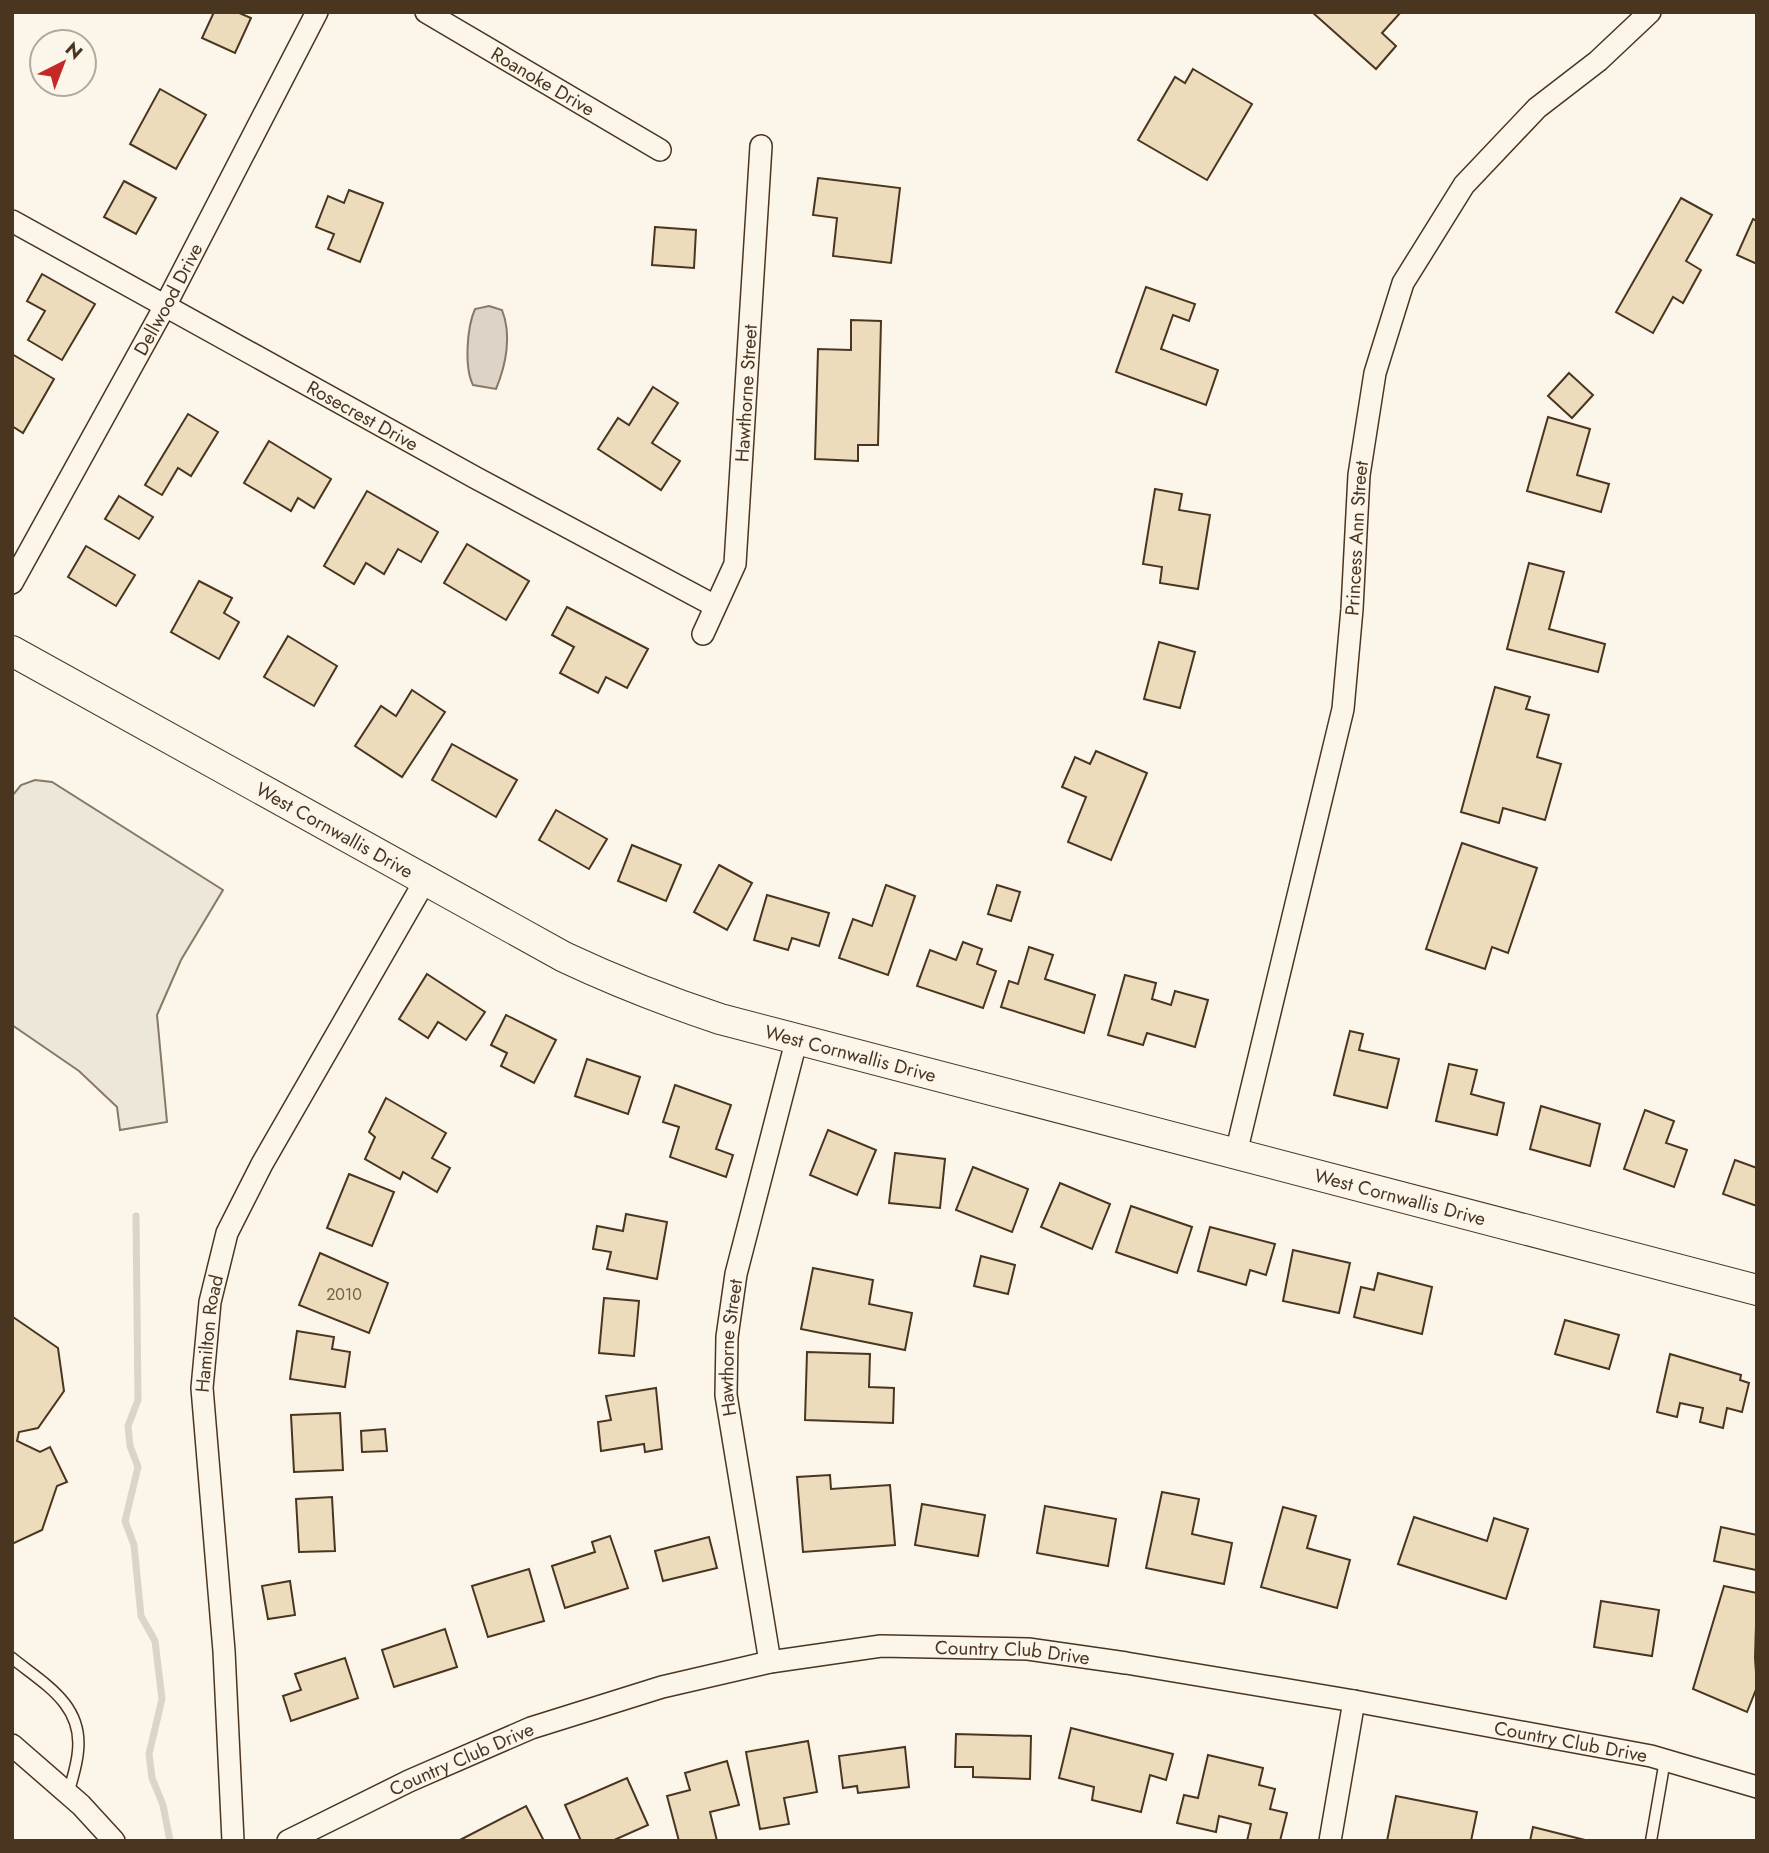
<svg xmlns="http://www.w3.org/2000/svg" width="1769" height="1853" font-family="Jost,sans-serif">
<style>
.parking{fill:#ede7d9;stroke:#887966;stroke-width:2}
.water{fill:#dcd4c6;stroke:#887966;stroke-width:2}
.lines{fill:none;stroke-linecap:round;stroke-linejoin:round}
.stream{stroke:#dcd4c6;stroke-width:7}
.building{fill:#ecdcbc;stroke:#4a3520;stroke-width:2}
.lane-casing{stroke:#4a3520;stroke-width:13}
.street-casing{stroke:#4a3520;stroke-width:24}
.secondary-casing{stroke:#4a3520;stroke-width:32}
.lane{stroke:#fbf6e9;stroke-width:10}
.street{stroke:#fbf6e9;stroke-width:21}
.secondary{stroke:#fbf6e9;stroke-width:30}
.labels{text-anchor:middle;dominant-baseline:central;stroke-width:5;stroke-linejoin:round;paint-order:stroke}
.number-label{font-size:16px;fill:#725f47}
.street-label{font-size:19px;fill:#4a3520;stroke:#fbf6e9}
</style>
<rect width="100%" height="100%" fill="#fbf6e9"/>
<polygon class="parking" points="35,780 52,782 223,890 181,960 157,1015 167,1122 120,1130 117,1107 79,1071 12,1025 12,796 21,785"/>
<path class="water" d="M 489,306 L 502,310 C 512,335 506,365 496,389 L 473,385 C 464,367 467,327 475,309 Z"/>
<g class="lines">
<polyline class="stream" points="136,1216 138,1400 128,1426 130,1446 138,1467 125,1521 134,1545 141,1616 155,1641 162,1699 149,1754 152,1778 163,1805 170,1841"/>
</g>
<g class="building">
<polygon points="214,12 237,12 251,18 235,53 202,38"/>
<polygon points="1312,12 1401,12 1382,33 1396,46 1376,69"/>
<polygon points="1193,69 1252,104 1207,180 1138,140 1175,77 1185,83"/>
<polygon points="160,89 206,115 176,169 130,144"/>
<polygon points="818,178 900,188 891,263 833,256 837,218 813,215"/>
<polygon points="124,181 156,198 136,234 104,217"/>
<polygon points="349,190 383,203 360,262 328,249 334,234 316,227 328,196 344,203"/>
<polygon points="1681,198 1712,215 1686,261 1701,270 1683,303 1673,297 1653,333 1616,312"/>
<polygon points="1753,219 1757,221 1757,264 1737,255"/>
<polygon points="655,227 696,230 694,268 652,265"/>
<polygon points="42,274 95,304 62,360 28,340 45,311 27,301"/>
<polygon points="1146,287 1195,304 1189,321 1173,315 1161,349 1218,370 1206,405 1116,372"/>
<polygon points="851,320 881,321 878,445 858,445 858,461 815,459 818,349 851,350"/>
<polygon points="12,354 54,379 23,433 12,426"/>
<polygon points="1569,373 1593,395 1572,418 1548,396"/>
<polygon points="653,387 678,403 652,443 680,461 661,490 598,449 618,418 629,425"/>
<polygon points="188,414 218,432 191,476 178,468 162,495 145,485"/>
<polygon points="1548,417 1590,429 1577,475 1609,484 1601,512 1527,491"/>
<polygon points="269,441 331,479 314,508 298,498 291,511 244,483"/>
<polygon points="1155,489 1182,494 1179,510 1210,515 1198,589 1160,583 1162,567 1143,564"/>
<polygon points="367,491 438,532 421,562 398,549 384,574 366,563 354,584 324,566"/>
<polygon points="119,496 153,517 139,539 105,519"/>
<polygon points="467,544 529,581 506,620 444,583"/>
<polygon points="86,546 135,575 116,606 68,577"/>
<polygon points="1529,563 1564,572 1549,629 1605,644 1598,672 1507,649"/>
<polygon points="199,581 232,598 224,613 239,622 219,659 171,632"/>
<polygon points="567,607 648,649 627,688 606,677 598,693 560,673 574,647 552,635"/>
<polygon points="288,636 337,666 314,706 264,677"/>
<polygon points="1159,642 1195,652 1180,708 1144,699"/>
<polygon points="1495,687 1530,697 1526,709 1549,715 1537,757 1561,764 1545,820 1503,808 1499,823 1461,812"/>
<polygon points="412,690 445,712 402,777 355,746 381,706 396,716"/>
<polygon points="452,744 517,780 496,817 432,780"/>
<polygon points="1096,751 1147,773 1111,860 1068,842 1086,797 1062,787 1075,757 1090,764"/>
<polygon points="556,810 607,839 589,869 539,840"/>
<polygon points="1462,843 1537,868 1508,953 1492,947 1485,969 1426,949"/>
<polygon points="632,845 681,865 666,901 618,881"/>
<polygon points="719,865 752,883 727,930 694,912"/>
<polygon points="886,885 915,896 888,975 839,958 853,919 872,926"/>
<polygon points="997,885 1020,892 1011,921 988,914"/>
<polygon points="767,895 829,913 819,946 792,938 788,950 754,940"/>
<polygon points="963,942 982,949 977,964 996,971 983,1008 917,986 930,950 956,960"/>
<polygon points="1029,947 1053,955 1045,979 1095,995 1084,1033 1001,1007 1009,981 1018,984"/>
<polygon points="427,974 485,1012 466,1040 438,1022 428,1038 399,1019"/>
<polygon points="1125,975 1156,983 1152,999 1171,1005 1175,991 1208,1000 1195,1047 1147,1033 1143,1045 1108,1035"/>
<polygon points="506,1015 556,1040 534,1083 501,1066 507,1053 491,1045"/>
<polygon points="1350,1031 1363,1034 1359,1050 1399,1059 1387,1108 1334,1095"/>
<polygon points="587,1059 640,1077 628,1114 575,1096"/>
<polygon points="1449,1064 1477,1070 1471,1094 1504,1103 1497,1135 1436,1121"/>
<polygon points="675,1085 731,1105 716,1149 733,1155 726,1177 670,1157 679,1127 663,1122"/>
<polygon points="386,1098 446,1133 432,1158 450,1168 437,1192 403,1172 400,1179 365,1159 375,1137 369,1132"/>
<polygon points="1541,1106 1600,1124 1590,1166 1530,1149"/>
<polygon points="1645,1110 1674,1121 1666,1143 1687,1150 1674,1187 1624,1169"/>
<polygon points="828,1130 876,1150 857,1195 810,1175"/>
<polygon points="895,1153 945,1159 940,1208 889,1203"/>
<polygon points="1735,1160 1757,1168 1757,1206 1723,1194"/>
<polygon points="973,1167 1028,1189 1012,1232 956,1210"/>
<polygon points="349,1174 394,1192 372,1246 327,1228"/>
<polygon points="1060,1183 1110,1204 1092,1249 1041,1227"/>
<polygon points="1131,1206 1192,1227 1177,1273 1116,1252"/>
<polygon points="626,1214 667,1222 657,1279 607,1269 611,1252 593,1249 597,1226 623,1231"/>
<polygon points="1210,1227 1275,1244 1266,1275 1250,1270 1246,1285 1198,1271"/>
<polygon points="1293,1250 1350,1263 1339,1313 1283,1301"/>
<polygon points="320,1253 388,1283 369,1333 299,1305"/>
<polygon points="981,1256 1015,1265 1008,1294 974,1286"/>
<polygon points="813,1268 873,1280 869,1304 912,1313 905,1350 801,1329"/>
<polygon points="1378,1273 1432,1287 1422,1334 1354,1317 1361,1287 1374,1290"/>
<polygon points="604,1298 639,1301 634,1356 599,1353"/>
<polygon points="13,1317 58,1348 64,1391 38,1428 19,1432 17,1441 40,1452 50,1447 67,1482 57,1486 42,1530 12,1544"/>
<polygon points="1565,1320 1619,1335 1609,1369 1555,1354"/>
<polygon points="297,1331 334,1337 332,1349 350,1352 345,1387 290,1379"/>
<polygon points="807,1352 870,1354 869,1387 894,1388 893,1423 805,1420"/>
<polygon points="1670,1354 1741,1375 1740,1380 1749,1383 1742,1412 1727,1408 1723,1428 1700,1422 1703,1408 1680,1403 1677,1417 1657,1412"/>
<polygon points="656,1388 662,1449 645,1452 644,1444 601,1451 598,1422 611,1420 606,1396"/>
<polygon points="340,1413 343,1470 294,1472 291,1415"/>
<polygon points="385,1429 387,1451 362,1452 361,1431"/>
<polygon points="830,1475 831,1489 890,1485 895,1545 803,1552 797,1477"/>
<polygon points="1162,1492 1199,1499 1192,1534 1232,1543 1224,1584 1146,1568"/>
<polygon points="332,1497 335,1551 299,1552 296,1499"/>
<polygon points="922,1504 985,1515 978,1556 915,1545"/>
<polygon points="1045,1506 1116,1519 1108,1566 1037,1553"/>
<polygon points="1283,1507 1316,1516 1307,1548 1350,1560 1337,1608 1261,1587"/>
<polygon points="1414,1517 1487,1541 1494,1518 1528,1529 1506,1599 1398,1564"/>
<polygon points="1721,1527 1757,1535 1756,1570 1714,1561"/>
<polygon points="610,1536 628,1588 565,1608 552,1566 595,1552 592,1542"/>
<polygon points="709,1537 717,1568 663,1581 655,1551"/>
<polygon points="529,1569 544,1621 488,1637 472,1586"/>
<polygon points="290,1581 295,1615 268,1619 262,1586"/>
<polygon points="1724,1586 1757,1593 1755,1658 1757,1687 1747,1712 1693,1689"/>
<polygon points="1601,1601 1659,1610 1652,1656 1594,1647"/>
<polygon points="445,1629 457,1667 394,1687 382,1650"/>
<polygon points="345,1658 358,1698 291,1721 283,1696 301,1690 295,1674"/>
<polygon points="1071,1728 1173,1754 1166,1780 1150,1775 1141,1812 1092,1800 1094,1787 1059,1778"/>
<polygon points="956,1734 1031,1736 1030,1779 973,1777 973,1767 955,1767"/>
<polygon points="808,1741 817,1792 784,1798 789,1824 760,1829 746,1752"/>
<polygon points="905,1747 909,1787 858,1793 857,1786 843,1788 839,1756"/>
<polygon points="1208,1755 1263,1768 1259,1785 1275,1789 1270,1809 1287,1813 1280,1841 1247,1841 1251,1824 1219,1816 1216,1832 1177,1823 1184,1795 1198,1798"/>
<polygon points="727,1761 739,1805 710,1812 717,1841 679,1841 667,1796 690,1790 685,1773"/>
<polygon points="627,1778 648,1825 612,1841 581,1841 565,1805"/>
<polygon points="1396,1796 1477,1812 1471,1841 1387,1841"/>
<polygon points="526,1806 544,1841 458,1841"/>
<polygon points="1533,1827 1589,1841 1530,1841"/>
</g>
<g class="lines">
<defs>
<g id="lane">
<path d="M 12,1658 C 44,1684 83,1704 78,1751 C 77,1765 72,1780 68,1794"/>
<polyline points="1651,1841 1665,1760"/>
</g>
<g id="street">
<path id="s1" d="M 426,12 L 660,150"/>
<path id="s2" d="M 12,221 L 476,478 L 715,606"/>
<path id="s3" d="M 12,583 L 165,306 L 317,12"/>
<path id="s4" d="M 703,634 L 735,564 L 761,146"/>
<path id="s5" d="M 1236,1153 L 1343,709 L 1352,609 L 1359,475 L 1375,373 L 1403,283 L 1464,185 L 1537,108 L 1598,61 L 1650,12"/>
<path id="s6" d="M 770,1662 L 726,1395 L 727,1337 L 736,1274 L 797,1038"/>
<polyline points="12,1745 81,1805 114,1841"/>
<path id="s7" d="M 233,1841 L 224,1651 L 202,1388 L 210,1302 L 227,1233 L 262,1164 L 426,879"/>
<path id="s8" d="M 288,1841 L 409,1781 L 531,1728 L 662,1687 L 770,1662 L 881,1646 L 1028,1649 L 1126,1663 L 1354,1701 L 1651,1756 L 1757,1787"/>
<polyline points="1330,1841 1354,1701"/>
</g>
<g id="secondary">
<path id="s9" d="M 12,651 L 564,957 C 615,981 666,1001 720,1019 L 1757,1290"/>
</g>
</defs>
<use href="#lane" class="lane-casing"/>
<use href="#street" class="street-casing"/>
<use href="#secondary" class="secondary-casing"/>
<use href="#lane" class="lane"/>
<use href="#street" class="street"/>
<use href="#secondary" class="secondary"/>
</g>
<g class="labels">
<g class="number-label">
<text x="344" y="1294">2010</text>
</g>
<g class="street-label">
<text stroke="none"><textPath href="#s1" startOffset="136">Roanoke Drive</textPath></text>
<text stroke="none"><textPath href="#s3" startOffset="324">Dellwood Drive</textPath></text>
<text stroke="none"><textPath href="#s4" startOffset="248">Hawthorne Street</textPath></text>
<text stroke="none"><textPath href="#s2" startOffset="401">Rosecrest Drive</textPath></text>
<text stroke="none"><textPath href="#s5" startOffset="628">Princess Ann Street</textPath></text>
<text stroke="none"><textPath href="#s9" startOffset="369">West Cornwallis Drive</textPath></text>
<text stroke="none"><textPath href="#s9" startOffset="934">West Cornwallis Drive</textPath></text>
<text stroke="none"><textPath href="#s9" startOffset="1502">West Cornwallis Drive</textPath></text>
<text stroke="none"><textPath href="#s7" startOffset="509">Hamilton Road</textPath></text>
<text stroke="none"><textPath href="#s6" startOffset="318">Hawthorne Street</textPath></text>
<text stroke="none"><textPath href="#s8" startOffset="760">Country Club Drive</textPath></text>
<text stroke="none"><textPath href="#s8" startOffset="1326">Country Club Drive</textPath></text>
<text stroke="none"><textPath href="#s8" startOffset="192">Country Club Drive</textPath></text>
</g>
</g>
<rect width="1769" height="1853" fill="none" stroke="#4a3520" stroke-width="28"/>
<g transform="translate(63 63) rotate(42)"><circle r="33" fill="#fbf6e9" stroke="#b4a999" stroke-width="2"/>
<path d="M0-5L12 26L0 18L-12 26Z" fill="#c62828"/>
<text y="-10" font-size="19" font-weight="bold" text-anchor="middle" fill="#4a3520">N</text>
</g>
</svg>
